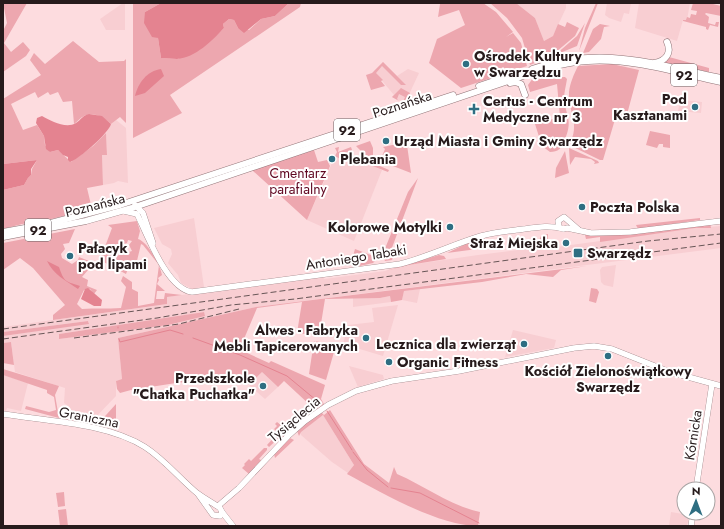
<svg xmlns="http://www.w3.org/2000/svg" width="724" height="529" font-family="Jost,sans-serif">
<style>
.built{fill:#f8ced2;fill-rule:evenodd}
.green{fill:#eda7af;fill-rule:evenodd}
.water{fill:#e48390}
.lines{fill:none;stroke-linecap:round;stroke-linejoin:round}
.stream{stroke:#e48390;stroke-width:1}
.secondary-casing{stroke:#907376;stroke-width:6}
.primary-casing{stroke:#907376;stroke-width:7}
.secondary{stroke:#fff;stroke-width:5.5}
.primary{stroke:#fff;stroke-width:6}
.rail{stroke:#675556;stroke-width:1;stroke-dasharray:6 3;stroke-linecap:butt}
.poi-dot{fill:#2e6e82;stroke:#fff;stroke-width:1.5}
.labels{text-anchor:middle;dominant-baseline:central;stroke-width:4;stroke-linejoin:round;paint-order:stroke}
.shield{fill:#fff;stroke:#685f60;stroke-width:1}
.shield-label{font-size:13px;font-weight:bold;fill:#271b1c}
.poi-label{font-size:14px;font-weight:bold;fill:#271b1c;stroke:#fff;text-anchor:start}
.street-label{font-size:14px;fill:#271b1c;stroke:#fff}
.park-label{font-size:14px;fill:#600721;stroke:#fff}
</style>
<rect width="100%" height="100%" fill="#fddcdf"/>
<g class="built">
<polygon points="123,3 125,3 125,30 106,30 100,19"/>
<polygon points="516,3 566,3 566,8 553,36 544,41 535,18"/>
<polygon points="607,3 631,3 629,14 624,13 621,22 609,18 605,15"/>
<polygon points="639,3 690,3 687,20 683,20 677,41 635,28"/>
<polygon points="383,62 397,76 408,69 419,73 405,103 392,97 394,95 374,71"/>
<polygon points="680,100 702,102 701,113 678,111"/>
<polygon points="116,120 126,128 128,183 118,181 114,183 103,185 102,155 107,154 106,133 111,124"/>
<polygon points="335,156 342,160 352,163 360,161 382,170 354,241 307,220"/>
<polygon points="194,218 204,287 192,289 181,283 178,275 168,263 172,254 171,249 162,244 154,228"/>
<path d="M 721,226 L 721,248 L 256,307 L 118,338 L 122,379 L 116,381 L 116,396 L 92,421 L 91,425 L 63,420 L 61,411 L 69,412 L 68,406 L 64,403 L 65,388 L 15,372 L 11,342 L 3,343 L 3,336 L 89,323 L 88,321 L 3,332 L 3,327 L 167,304 L 166,297 L 323,277 L 324,279 L 385,271 L 409,265 L 478,255 L 548,246 L 549,248 L 695,228 ZM 204,312 L 204,316 L 168,325 L 59,339 L 59,334 Z"/>
<polygon points="616,265 613,287 604,285 601,282 600,270 602,267"/>
<polygon points="420,289 417,303 402,300 404,291"/>
<polygon points="390,296 391,302 353,307 353,298 380,298"/>
<polygon points="398,305 383,356 343,344 348,325 374,322 372,308"/>
<polygon points="513,330 556,340 554,348 505,357"/>
<polygon points="349,366 383,375 384,379 358,387"/>
<polygon points="262,372 278,387 265,399 249,385"/>
<polygon points="3,375 28,383 21,411 7,408 6,411 3,410"/>
<polygon points="323,415 354,465 348,473 332,462 301,435 300,432"/>
<polygon points="671,512 689,515 687,526 669,526"/>
</g>
<g class="green">
<polygon points="3,3 27,3 4,43 11,52 23,42 30,50 26,56 3,72 3,31 7,23"/>
<polygon points="133,3 161,3 145,12 155,36 158,38 161,58 178,59 218,34 224,28 223,24 229,19 234,20 238,28 249,30 261,19 275,16 289,3 301,3 300,7 170,95 182,113 133,138"/>
<polygon points="483,3 496,12 513,32 506,37 513,33 521,43 527,66 461,88 429,63 437,39 465,25 459,10 438,17 440,4"/>
<polygon points="490,3 516,3 535,18 544,41 553,36 558,24 565,27 567,22 579,28 575,36 550,57 530,65 522,38 507,18"/>
<polygon points="596,3 598,3 579,51 585,28"/>
<polygon points="693,3 709,3 721,6 721,16 706,13 705,14 709,17 708,23 715,25 716,22 719,22 718,27 710,25 708,30 706,29 706,27 683,21 683,20 686,20 687,17 690,18 691,14 696,15 697,11 691,10"/>
<polygon points="585,23 577,46 555,55 577,36"/>
<polygon points="600,24 610,26 604,27 601,39 589,52 583,53 593,29"/>
<path d="M 73,41 L 99,62 L 124,61 L 126,59 L 126,123 L 120,117 L 111,124 C 105,118 92,111 84,116 C 80,118 77,122 74,124 L 72,101 L 63,102 L 58,92 L 50,95 L 48,92 L 38,98 L 35,92 L 11,104 L 23,130 L 37,125 L 44,136 L 45,145 L 50,152 L 58,150 L 71,162 L 93,146 L 106,133 L 107,155 L 102,155 L 103,185 L 87,188 L 92,209 L 43,221 L 22,224 L 3,229 L 3,190 L 24,185 L 28,178 L 31,175 L 32,169 L 37,160 L 3,164 L 3,99 L 41,75 L 30,60 L 34,53 L 45,64 Z"/>
<polygon points="671,45 669,57 709,68 709,72 665,63"/>
<polygon points="383,62 406,85 401,85 382,66 376,73 383,80 381,81 385,86 371,90 366,75 372,73"/>
<path d="M 612,64 L 639,70 L 626,118 L 616,116 L 603,160 L 600,160 L 569,145 C 581,124 568,113 569,92 C 570,83 574,74 578,66 Z"/>
<path d="M 561,73 L 562,77 L 565,77 L 567,79 C 566,86 564,92 564,99 C 567,120 573,120 564,142 C 562,148 558,152 550,152 L 542,146 L 535,124 L 560,117 L 557,84 L 530,92 L 528,85 L 533,78 Z"/>
<polygon points="401,88 410,93 405,103 403,102 405,97 399,94 397,99 399,101 392,97"/>
<polygon points="650,131 670,135 670,148 663,147 663,144 659,144 657,148 646,145"/>
<polygon points="406,138 411,173 380,161 385,149 383,147 397,144 397,141"/>
<polygon points="370,141 373,148 373,163 389,170 388,172 362,162 363,153 356,146"/>
<polygon points="339,147 338,152 351,147 352,150 342,160 335,156 337,152 335,148"/>
<polygon points="569,148 598,161 599,163 594,164 595,162 591,159 575,157 570,165"/>
<polygon points="314,150 318,162 327,160 330,166 307,220 252,170"/>
<polygon points="565,151 569,173 555,178 556,168"/>
<polygon points="418,178 390,253 396,251 392,260 385,261 383,257 384,251 408,192"/>
<polygon points="700,218 700,220 638,229 636,225"/>
<path d="M 137,221 L 140,231 L 138,239 C 148,242 160,265 162,275 L 158,278 L 159,280 L 157,284 L 165,291 L 157,291 L 156,299 L 164,299 L 165,293 L 182,295 L 167,297 L 167,304 L 53,320 L 53,315 L 65,305 L 33,268 L 20,258 L 3,270 L 3,243 L 75,229 L 69,243 L 63,244 L 65,249 L 61,254 L 62,258 L 72,264 L 78,260 L 79,257 L 94,263 L 82,277 L 88,280 L 87,286 L 97,290 L 94,294 L 90,289 L 84,290 L 77,304 L 82,309 C 96,308 107,309 121,308 L 126,287 L 121,281 L 123,276 L 132,282 L 132,289 L 138,292 L 138,306 L 154,303 L 159,265 L 143,245 L 141,244 L 136,265 L 130,263 L 126,274 L 100,260 L 112,228 L 108,225 ZM 128,240 L 132,241 L 129,245 L 132,251 L 113,257 L 112,250 L 117,246 L 127,243 Z"/>
<polygon points="710,223 711,228 695,228 600,242 600,237 586,239 585,235 581,235"/>
<polygon points="548,234 548,246 530,249 530,247 538,243 541,236"/>
<polygon points="470,242 476,243 477,249 447,253"/>
<polygon points="355,249 376,257 376,260 373,263 355,267 351,263"/>
<polygon points="439,255 444,256 446,259 409,265 385,271"/>
<polygon points="587,266 561,270 553,277 526,274 482,282 404,291 402,300 391,302 390,296 380,298 325,299 319,336 297,333 302,302 257,308 241,346 232,344 234,347 269,363 271,361 325,385 321,399 324,404 311,413 311,406 284,381 278,387 262,372 249,385 244,379 230,381 230,377 217,379 217,381 207,380 176,383 131,390 120,393 117,389 116,381 122,379 118,338 256,307"/>
<polygon points="591,288 597,289 599,292 596,303 589,301"/>
<polygon points="204,312 205,316 168,325 59,339 59,334"/>
<polygon points="88,321 89,324 3,336 3,332"/>
<polygon points="314,341 336,345 326,380 309,374"/>
<polygon points="11,342 14,365 3,363 3,343"/>
<polygon points="3,369 59,386 55,395 59,418 25,409 26,406 49,412 56,410 54,397 47,393 47,390 3,375"/>
<polygon points="116,404 116,429 97,425"/>
<path d="M 330,410 L 364,464 L 389,483 L 394,467 L 397,474 C 425,486 451,506 480,512 L 478,526 C 439,526 382,493 347,474 L 354,465 L 323,415 L 301,432 L 299,436 L 297,431 L 299,429 L 321,412 L 324,415 Z"/>
<polygon points="277,422 285,428 285,432 288,433 284,438 280,437 269,447 267,445 278,433 274,429 277,426 275,424"/>
<polygon points="290,438 294,440 275,458 274,454"/>
<polygon points="264,448 267,448 267,450 259,459 263,461 249,474 242,468 245,465 244,464 249,459 251,461"/>
<polygon points="64,492 65,506 58,507 56,493"/>
<polygon points="66,509 68,526 60,526 58,510"/>
</g>
<g class="water">
<path d="M 161,3 L 289,3 L 275,16 L 261,19 L 244,33 L 238,28 L 234,20 L 229,19 L 223,24 L 224,28 C 213,40 195,58 177,59 C 172,59 166,58 161,58 L 158,38 L 152,37 L 144,23 L 145,12 Z"/>
<path d="M 161,69 L 164,76 L 145,93 L 135,96 C 138,83 147,71 161,69 Z"/>
<path d="M 89,114 L 102,116 L 111,124 C 109,133 79,159 70,162 L 68,160 L 68,157 L 63,155 L 58,150 L 50,152 L 46,149 L 44,136 L 36,123 L 37,118 L 42,116 C 51,121 66,129 76,123 C 81,120 83,115 89,114 Z"/>
<polygon points="37,160 31,169 31,175 28,178 24,185 3,190 3,164"/>
<path d="M 47,261 L 59,267 C 64,281 64,281 80,286 L 78,289 C 66,281 53,274 47,261 Z"/>
<polygon points="88,288 102,300 101,306 94,306 81,299 85,289"/>
</g>
<g class="lines">
<g class="stream">
<polyline points="118,327 118,328"/>
<polyline points="193,338 240,355 287,376 322,405"/>
<polyline points="119,339 120,342 170,330 183,334"/>
<polyline points="327,411 352,450"/>
<polyline points="353,452 367,470 388,487"/>
<polyline points="391,488 420,493 479,523"/>
</g>
<defs>
<g id="secondary">
<polyline points="135,205 143,213 153,243"/>
<path d="M 124,211 L 137,214 C 147,234 167,289 192,292 L 400,264 C 428,257 454,244 481,236 C 495,232 510,231 524,229 C 538,227 551,225 564,229 L 567,228 L 591,233 L 630,232 L 721,221"/>
<polyline points="559,227 558,221 564,217 579,230"/>
<path d="M 3,414 C 47,421 107,423 145,447 C 165,460 179,478 197,493 C 205,499 213,503 220,508 L 222,512 L 220,516 L 213,515 L 198,494"/>
<polyline points="696,489 712,384"/>
<polyline points="218,506 239,488 288,436 305,421 328,405 356,391 392,381 459,371 574,348 594,346 612,349 670,372 721,386"/>
<polyline points="222,512 233,526"/>
<polyline points="691,526 693,513"/>
</g>
<g id="primary">
<path d="M 654,63 C 666,61 672,53 667,42"/>
<path d="M 532,69 C 602,45 652,64 721,78"/>
<polyline points="510,83 515,82 521,84 525,95"/>
<polyline points="479,86 512,75"/>
<polyline points="3,232 47,224 120,205 453,95"/>
<path d="M 3,237 L 86,221 L 132,208 L 526,75 C 546,68 567,62 588,61 C 632,58 678,73 721,82"/>
</g>
</defs>
<use href="#secondary" class="secondary-casing"/>
<use href="#primary" class="primary-casing"/>
<use href="#secondary" class="secondary"/>
<use href="#primary" class="primary"/>
<g class="rail">
<polyline points="3,329 648,241 721,234"/>
<polyline points="74,338 179,324 239,309"/>
<polyline points="3,339 157,318 231,305 295,299 721,243"/>
</g>
</g>
<g class="poi-dot">
<circle cx="466" cy="64" r="4"/>
<circle cx="695" cy="107" r="4"/>
<path d="M472 103h4v4h4v4h-4v4h-4v-4h-4v-4h4z"/>
<circle cx="386" cy="141" r="4"/>
<circle cx="332" cy="159" r="4"/>
<circle cx="582" cy="207" r="4"/>
<circle cx="450" cy="227" r="4"/>
<circle cx="566" cy="243" r="4"/>
<rect x="573" y="248" width="10" height="10" rx="2"/>
<circle cx="70" cy="256" r="4"/>
<circle cx="366" cy="338" r="4"/>
<circle cx="524" cy="344" r="4"/>
<circle cx="608" cy="356" r="4"/>
<circle cx="389" cy="362" r="4"/>
<circle cx="263" cy="386" r="4"/>
</g>
<g class="labels">
<g class="shield">
<rect x="671" y="64" width="26" height="22" rx="3"/>
<rect x="334" y="119" width="26" height="22" rx="3"/>
<rect x="25" y="219" width="26" height="22" rx="3"/>
</g>
<g class="shield-label">
<text x="684" y="75">92</text>
<text x="347" y="130">92</text>
<text x="38" y="230">92</text>
</g>
<g class="poi-label">
<text x="474" y="56">Ośrodek Kultury<tspan x="474" dy="16">w Swarzędzu</tspan></text>
<text x="687" y="99" text-anchor="end">Pod<tspan x="687" dy="16">Kasztanami</tspan></text>
<text x="483" y="101">Certus - Centrum<tspan x="483" dy="16">Medyczne nr 3</tspan></text>
<text x="394" y="141">Urząd Miasta i Gminy Swarzędz</text>
<text x="340" y="159">Plebania</text>
<text x="590" y="207">Poczta Polska</text>
<text x="442" y="227" text-anchor="end">Kolorowe Motylki</text>
<text x="558" y="243" text-anchor="end">Straż Miejska</text>
<text x="78" y="248">Pałacyk<tspan x="78" dy="16">pod lipami</tspan></text>
<text x="587" y="253">Swarzędz</text>
<text x="358" y="330" text-anchor="end">Alwes - Fabryka<tspan x="358" dy="16">Mebli Tapicerowanych</tspan></text>
<text x="516" y="344" text-anchor="end">Lecznica dla zwierząt</text>
<text x="397" y="362">Organic Fitness</text>
<text x="608" y="371" text-anchor="middle">Kościół Zielonoświątkowy<tspan x="608" dy="16">Swarzędz</tspan></text>
<text x="255" y="378" text-anchor="end">Przedszkole<tspan x="255" dy="16">"Chatka Puchatka"</tspan></text>
</g>
<g class="street-label">
<text transform="translate(402 104) rotate(-18)">Poznańska</text>
<text transform="translate(95 205) rotate(-14)">Poznańska</text>
<text transform="translate(356 257) rotate(-9)">Antoniego Tabaki</text>
<text transform="translate(89 417) rotate(11)">Graniczna</text>
<text transform="translate(294 419) rotate(-40)">Tysiąclecia</text>
<text transform="translate(693 435) rotate(-81)">Kórnicka</text>
</g>
<g class="park-label">
<text x="298" y="173">Cmentarz<tspan x="298" dy="16">parafialny</tspan></text>
</g>
</g>
<rect width="724" height="529" fill="none" stroke="#271b1c" stroke-width="8"/>
<g transform="translate(696 501) rotate(1)"><circle r="19" fill="#ffffff" stroke="#a9a4a4"/>
<path d="M0-3L7 15L0 10L-7 15Z" fill="#2e6e82"/>
<text y="-6" font-size="11" font-weight="bold" text-anchor="middle" fill="#271b1c">N</text>
</g>
</svg>
